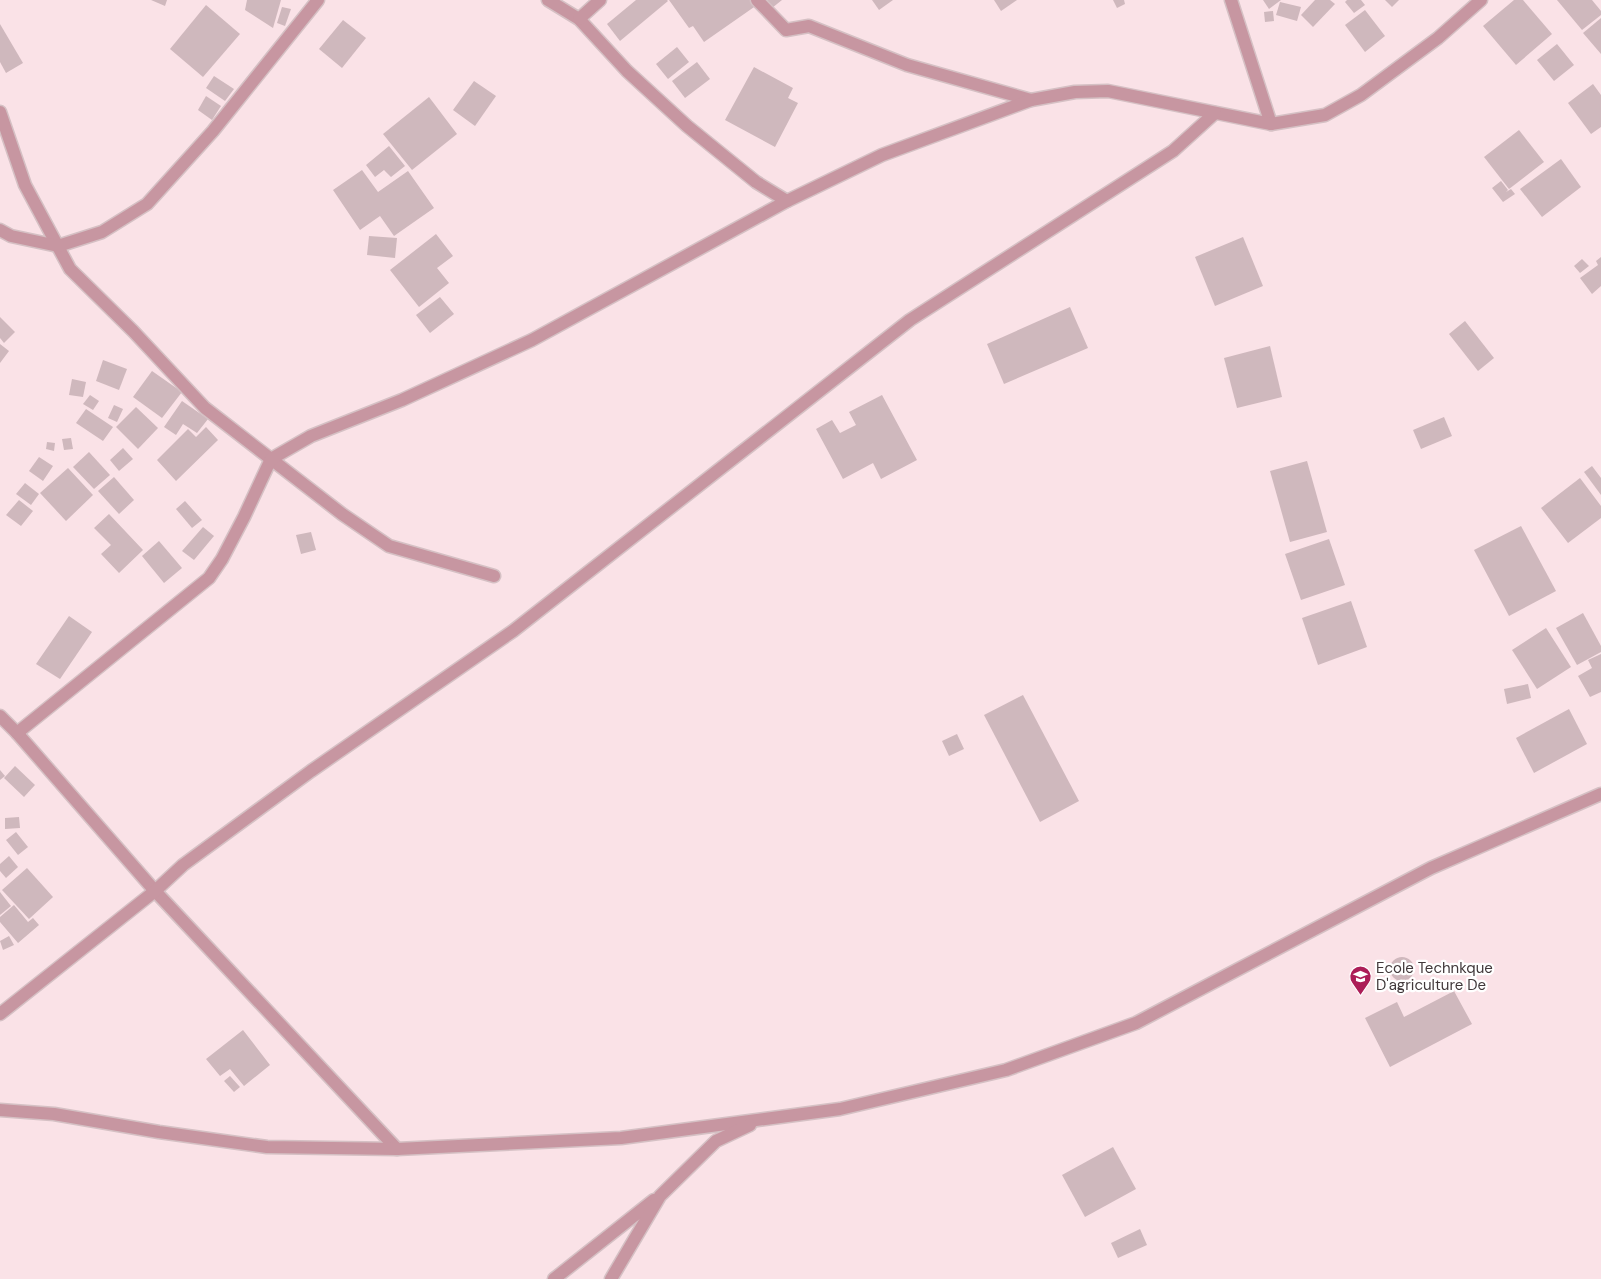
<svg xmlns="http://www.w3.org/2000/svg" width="1601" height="1279" font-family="'DM Sans',sans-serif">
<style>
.building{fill:#cfb8bd}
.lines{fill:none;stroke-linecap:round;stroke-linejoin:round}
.minor-casing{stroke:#d5c0c4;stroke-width:15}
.minor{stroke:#c796a1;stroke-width:12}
.labels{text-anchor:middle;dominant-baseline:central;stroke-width:4.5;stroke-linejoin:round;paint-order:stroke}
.poi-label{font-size:15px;fill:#41383a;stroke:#fff;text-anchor:start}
</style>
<rect width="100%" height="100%" fill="#fae2e7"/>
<g class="building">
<polygon points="151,0 167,0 165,6"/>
<polygon points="247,0 281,0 273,28 245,10"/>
<polygon points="636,0 667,0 668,1 620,41 607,24"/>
<polygon points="669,0 754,0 757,5 704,42 693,26 689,28"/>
<polygon points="767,0 782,0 772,8"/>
<polygon points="872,0 893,0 879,10"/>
<polygon points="994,0 1017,0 1001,11"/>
<polygon points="1113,0 1124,0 1125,4 1117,8"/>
<polygon points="1263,0 1281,0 1269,9"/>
<polygon points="1315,0 1330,0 1335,4 1313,27 1301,15"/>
<polygon points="1347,0 1361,0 1365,5 1354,13 1345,2"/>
<polygon points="1385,0 1399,0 1392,7"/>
<polygon points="1514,0 1523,0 1552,34 1516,65 1483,26"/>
<polygon points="1557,0 1592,0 1601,11 1601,15 1582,30"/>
<polygon points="1280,2 1301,7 1297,21 1276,15"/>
<polygon points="206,5 240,34 203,77 170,49"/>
<polygon points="282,7 291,9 285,26 277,23"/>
<polygon points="1365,10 1385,36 1365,52 1345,25"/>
<polygon points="1273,11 1274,21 1265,22 1264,12"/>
<polygon points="1601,18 1601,54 1583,33"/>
<polygon points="343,20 366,38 342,68 319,49"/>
<polygon points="0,24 23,63 6,73 0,62"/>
<polygon points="1557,44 1574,65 1554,81 1537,60"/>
<polygon points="677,47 689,62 668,79 656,64"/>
<polygon points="697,62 710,79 685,98 672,81"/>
<polygon points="754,67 793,88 788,98 798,103 775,147 725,120"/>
<polygon points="214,76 234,89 225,101 206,88"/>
<polygon points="474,81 496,96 475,126 453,110"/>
<polygon points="1593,84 1601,95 1601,127 1591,134 1568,103"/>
<polygon points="206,96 221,106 212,120 198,110"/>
<polygon points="429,97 457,134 412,170 383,134"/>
<polygon points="1519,130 1544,162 1509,189 1484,157"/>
<polygon points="389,146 405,166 391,177 384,170 375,177 366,165"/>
<polygon points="1561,159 1581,187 1542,217 1520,189"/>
<polygon points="362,170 378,192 408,171 434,208 394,236 380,216 360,230 333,190"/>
<polygon points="1501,181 1508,190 1506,192 1511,189 1515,194 1503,202 1492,188"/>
<polygon points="436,234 453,256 437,268 449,283 419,307 390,270"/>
<polygon points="369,236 397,238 395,258 367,255"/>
<polygon points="1243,237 1263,286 1215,306 1195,257"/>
<polygon points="1601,257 1601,286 1592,294 1580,278 1598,265 1596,261"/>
<polygon points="1582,259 1589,266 1580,273 1574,266"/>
<polygon points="440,297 454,314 430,333 416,315"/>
<polygon points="1070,307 1088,348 1004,384 987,344"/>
<polygon points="0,317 15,332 4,343 0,338"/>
<polygon points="1465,321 1494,358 1478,371 1449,334"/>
<polygon points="0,344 9,351 0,363"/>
<polygon points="1270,346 1282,397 1237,408 1224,358"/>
<polygon points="103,360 127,369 119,390 96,381"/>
<polygon points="152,371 182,392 162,418 133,397"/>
<polygon points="72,379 86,382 83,397 69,395"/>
<polygon points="90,395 99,401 93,410 83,404"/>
<polygon points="882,395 917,460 881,479 873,463 843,479 816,429 832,420 840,433 856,425 849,412"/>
<polygon points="182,401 208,419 197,433 183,424 176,435 164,427"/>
<polygon points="114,405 123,409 117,422 108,418"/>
<polygon points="136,407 158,428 138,449 116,427"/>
<polygon points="86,409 113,427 103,441 76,423"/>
<polygon points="1444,417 1452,436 1421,449 1413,430"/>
<polygon points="206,427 218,440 176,481 157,460 188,429 196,437"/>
<polygon points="71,438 73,449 64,450 62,439"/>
<polygon points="47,442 55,443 54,451 46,449"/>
<polygon points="123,448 133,459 119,471 110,460"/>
<polygon points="89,452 110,475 94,489 73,467"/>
<polygon points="39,457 53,466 43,481 29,471"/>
<polygon points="1307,461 1327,532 1290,542 1270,471"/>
<polygon points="1592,466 1601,478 1601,495 1584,472"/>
<polygon points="68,468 93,495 66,521 40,493"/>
<polygon points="114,477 134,500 119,514 98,491"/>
<polygon points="1580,478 1601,506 1601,518 1568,543 1541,508"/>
<polygon points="25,483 39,494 31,505 16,494"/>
<polygon points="19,500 33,511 21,526 6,515"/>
<polygon points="185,501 202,520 192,528 176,509"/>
<polygon points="109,514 143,550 119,573 101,554 111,545 94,528"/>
<polygon points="1521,526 1556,591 1509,616 1474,550"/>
<polygon points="203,527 214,536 194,560 182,551"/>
<polygon points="311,532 316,550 301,554 296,535"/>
<polygon points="1329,539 1345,585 1301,600 1285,554"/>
<polygon points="159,541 182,568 164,583 142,556"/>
<polygon points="1351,601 1367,647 1318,665 1302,618"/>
<polygon points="1583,613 1601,646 1601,652 1577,665 1556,628"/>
<polygon points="69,616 92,632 60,679 36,664"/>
<polygon points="1546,628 1571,667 1537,689 1512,650"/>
<polygon points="1601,654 1601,692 1590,697 1578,676 1592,668 1588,660"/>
<polygon points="1528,684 1531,698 1507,704 1504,689"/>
<polygon points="1023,695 1079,801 1040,822 984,715"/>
<polygon points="1569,709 1587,744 1534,773 1516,738"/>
<polygon points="957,734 964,749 949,756 942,741"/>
<polygon points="15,766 35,785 24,797 4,778"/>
<polygon points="0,770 5,776 0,780"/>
<polygon points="19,817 20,828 5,829 5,818"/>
<polygon points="16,832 28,847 18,855 6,840"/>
<polygon points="9,856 18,867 6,878 0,871 0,864"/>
<polygon points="27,868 53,897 29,919 2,890"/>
<polygon points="0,892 11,906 0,915"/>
<polygon points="14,905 28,922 33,918 39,925 18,943 0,922 0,917"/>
<polygon points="9,936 14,945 3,950 0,941"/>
<circle cx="1402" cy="969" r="12"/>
<polygon points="1454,991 1472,1024 1390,1067 1365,1018 1397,1002 1404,1017"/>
<polygon points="243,1030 270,1065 244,1086 230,1069 220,1076 206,1059"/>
<polygon points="230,1076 240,1087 234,1092 224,1081"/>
<polygon points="1113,1147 1136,1189 1085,1217 1062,1175"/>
<polygon points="1140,1229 1147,1245 1118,1258 1111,1243"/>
</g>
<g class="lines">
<defs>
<g id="minor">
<polyline points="548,0 579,19 627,71 687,126 756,182 787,201"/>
<polyline points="757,0 786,30 809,26 907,65 1031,100"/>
<polyline points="1231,0 1271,124"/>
<polyline points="579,19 600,0"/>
<polyline points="0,112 25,185 70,269 133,331 205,408 342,514 389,546 494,576"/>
<polyline points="0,230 11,236 58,246 102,232 147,204 213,131 318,0"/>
<polyline points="0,716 17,733 155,891 397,1149"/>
<polyline points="17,733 209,578 222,559 244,517 271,459 311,436 402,400 532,340 787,201 882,155 1031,100 1075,92 1108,91 1271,124 1325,115 1361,95 1438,38 1481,0"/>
<polyline points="0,1014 155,891 183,865 311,771 513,631 910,320 1173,151 1215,113"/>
<polyline points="0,1110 54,1114 159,1132 267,1147 397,1149 621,1138 840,1109 1006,1070 1136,1023 1431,868 1601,794"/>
<polyline points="554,1279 654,1200"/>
<polyline points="611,1279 660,1196 716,1141 750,1125"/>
</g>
</defs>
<use href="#minor" class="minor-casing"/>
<use href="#minor" class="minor"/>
</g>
<defs>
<symbol id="university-pin" viewBox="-11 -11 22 30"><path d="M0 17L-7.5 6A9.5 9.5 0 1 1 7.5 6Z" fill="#ac1d57" stroke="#fff"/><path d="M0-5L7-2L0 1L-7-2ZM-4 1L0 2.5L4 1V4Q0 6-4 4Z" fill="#fff"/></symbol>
</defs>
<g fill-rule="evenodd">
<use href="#university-pin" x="1348" y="964" width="25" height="34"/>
</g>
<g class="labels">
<g class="poi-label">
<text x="1376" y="968">Ecole Technkque<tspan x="1376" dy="17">D'agriculture De</tspan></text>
</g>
</g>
</svg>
